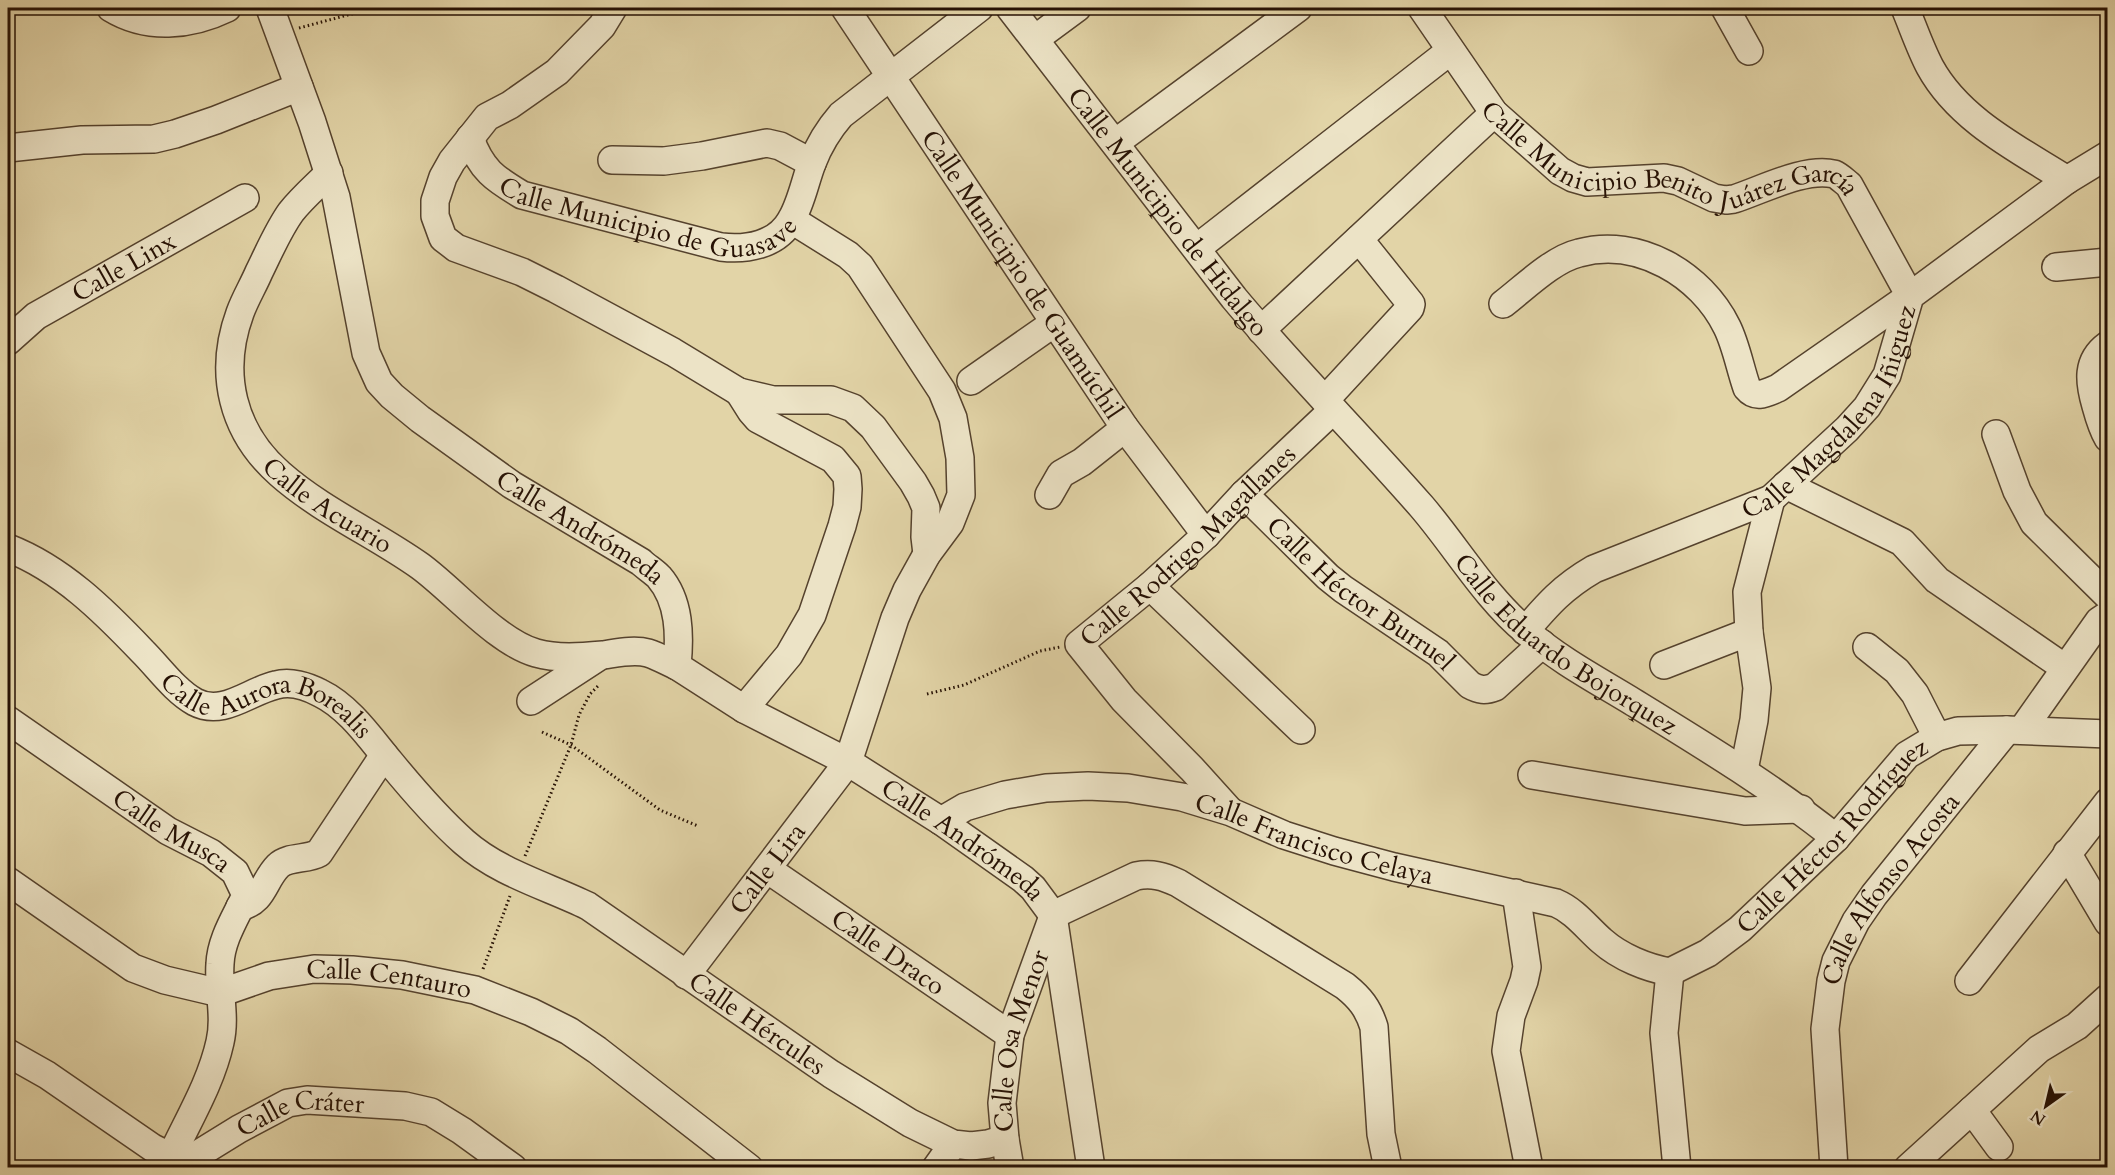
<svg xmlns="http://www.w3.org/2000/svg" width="2115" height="1175" font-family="Cardo,serif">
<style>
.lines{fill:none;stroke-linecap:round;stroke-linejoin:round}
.minor-casing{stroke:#55422d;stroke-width:30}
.path{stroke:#261104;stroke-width:3;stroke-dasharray:1.5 3;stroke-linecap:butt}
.minor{stroke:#ece3c6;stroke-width:27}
.labels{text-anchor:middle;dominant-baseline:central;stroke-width:5;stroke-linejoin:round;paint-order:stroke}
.street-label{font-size:26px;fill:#261104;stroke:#ece3c6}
</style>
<rect width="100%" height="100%" fill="#e2d4a7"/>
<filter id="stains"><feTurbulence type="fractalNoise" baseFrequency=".00333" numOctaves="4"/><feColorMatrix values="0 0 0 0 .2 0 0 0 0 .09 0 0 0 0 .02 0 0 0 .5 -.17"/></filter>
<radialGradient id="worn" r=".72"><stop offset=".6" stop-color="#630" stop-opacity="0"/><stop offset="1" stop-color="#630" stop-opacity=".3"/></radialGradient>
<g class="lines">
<defs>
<g id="minor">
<path d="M 111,8 C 147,30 190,26 227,8"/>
<path id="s1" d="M 270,8 L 312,122 L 336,197 L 366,353 L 379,382 L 392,396 L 420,419 L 512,485 L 641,562 C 646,567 653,571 659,577 C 680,601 680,636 677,666 L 744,709 L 848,762 L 941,821 L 1023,879 L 1033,888 L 1053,915 L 1091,1168"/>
<polyline points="613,8 602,26 557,72 510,105 487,117 452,161 443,177 435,201 435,216 443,238 456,248 522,272 556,289 673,352 739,392 773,400 831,400 853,408 873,427 913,482 921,496 926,508 925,537 927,554"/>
<path id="s2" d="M 845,8 L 1125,428 L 1206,535"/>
<path id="s3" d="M 1010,8 L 1234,298 C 1294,370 1360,436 1422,507 C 1457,548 1485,597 1527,632 C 1559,660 1597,680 1633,702 C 1703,745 1772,787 1836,838"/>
<path id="s4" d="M 1422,8 L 1494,113 L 1560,171 L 1573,178 L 1587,182 L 1664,178 L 1678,181 L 1714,198 L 1726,200 L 1734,199 C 1762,190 1805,167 1834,174 C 1839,176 1844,181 1849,185 L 1910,296 L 1778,388 C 1766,393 1756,399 1747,388 C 1740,368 1736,345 1727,327 C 1701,274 1638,237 1579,253 C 1553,259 1524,288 1503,304"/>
<polyline points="1725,8 1749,51"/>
<path d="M 1905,8 C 1913,27 1920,48 1930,67 C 1959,120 2018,149 2067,180"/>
<polyline points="1035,39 1077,8"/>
<path id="s5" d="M 470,138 C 481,170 495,179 522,195 L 721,247 C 747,250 777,245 791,220 C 801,204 805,181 812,163 C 819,145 828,130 841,115 L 979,8"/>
<polyline points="1115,143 1298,8"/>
<polyline points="8,148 82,140 154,139 175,134 216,120 299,87"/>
<polyline points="612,160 664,161 702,156 767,143 780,146 812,163"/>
<path id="s6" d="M 329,173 C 316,186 302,198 291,212 C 278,230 269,252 259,272 C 253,286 245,299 240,313 C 218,373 232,432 280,474 C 322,511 375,534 420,566 C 453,590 497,642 536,653 C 557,659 581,657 603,655 C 617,653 634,649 648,653 C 658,656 668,662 677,666"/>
<polyline points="1197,248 1450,51"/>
<polyline points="2056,267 2108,262"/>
<polyline points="1261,330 1494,113"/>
<path id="s7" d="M 8,341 L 36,316 L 245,198"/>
<path d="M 2108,345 C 2086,361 2089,382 2096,406 C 2099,417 2102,428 2108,438"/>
<polyline points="971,381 1054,323"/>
<polyline points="739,392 751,411 758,419 833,459 847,476 848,489 847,507 842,526 812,615 789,655 744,709"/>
<polyline points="1325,400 1410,308 1411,304 1359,239"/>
<polyline points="1996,434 2017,491 2034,523 2108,596"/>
<polyline points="1786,485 1902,542 1937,580 2065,668"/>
<path id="s8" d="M 1244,494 L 1328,577 L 1343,589 L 1438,653 L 1470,685 C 1479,690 1485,691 1495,687 L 1542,644"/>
<polyline points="1049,495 1061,474 1082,462 1125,428"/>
<path id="s9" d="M 8,548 C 62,569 104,611 143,652 C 159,668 175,691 195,702 C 223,717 249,691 276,685 C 290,681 307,686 320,693 C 349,707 370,738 390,762 C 413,790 437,818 464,842 C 499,873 547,886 588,906 L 831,1074 L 910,1123 L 953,1144 L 971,1146 L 988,1144 L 1005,1139"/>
<polyline points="1150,586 1301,730"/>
<path id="s10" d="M 1525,631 C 1548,604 1563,587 1594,569 L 1771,499 L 1847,429 L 1867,407 L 1887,375 L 1910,296 L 2067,180 L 2108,155"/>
<polyline points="1867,647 1897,671 1915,694 1937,737"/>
<polyline points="1664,665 1749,632"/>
<polyline points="531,701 600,656"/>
<path id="s11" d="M 8,720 L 168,831 L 211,853 L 235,872 L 246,895 C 236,917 221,939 220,964 C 218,990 226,1017 220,1042 C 211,1083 188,1120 171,1157"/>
<polyline points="2022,730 2099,621 2108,615"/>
<polyline points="1744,770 1754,720 1757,688 1749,632 1747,592 1771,499"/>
<polyline points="1532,775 1745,811 1801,809"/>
<path id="s12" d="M 1230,811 L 1192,769 L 1124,700 L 1079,644 L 1150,586 L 1206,535 L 1244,494 L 1333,410"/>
<path id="s13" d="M 941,821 L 965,807 L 1005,795 L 1046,788 L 1088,786 L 1128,788 L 1182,797 L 1231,812 L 1284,835 L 1334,851 L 1394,867 L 1556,903 C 1575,911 1587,928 1602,941 C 1620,957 1647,968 1670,972"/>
<polyline points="2067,853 2108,922"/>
<path id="s14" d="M 767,869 L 1010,1035"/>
<path id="s15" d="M 8,881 L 133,968 L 165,980 L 220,993 L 269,976 L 314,969 L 352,970 L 402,975 L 475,990 L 531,1012 L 569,1031 L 597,1050 L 749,1168"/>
<polyline points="1516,893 1527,967 1524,981 1511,1016 1506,1051 1529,1168"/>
<path d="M 240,907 C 264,901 263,881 278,866 C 288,856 307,860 319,853 L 384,755"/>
<path d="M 1053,915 L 1136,876 C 1152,873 1163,876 1178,883 L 1345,986 C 1360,998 1368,1008 1374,1027 L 1381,1134 L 1388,1168"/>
<path id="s16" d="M 1670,972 L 1708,953 L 1740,929 L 1836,838 L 1907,755 L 1937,737 L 1958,731 L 2007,730 L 2108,734"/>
<polyline points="1670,972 1664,1033 1677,1168"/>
<path id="s17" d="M 686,975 L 848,762 L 895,618 L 907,590 L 927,554 L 950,523 L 961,495 L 960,458 L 953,418 L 942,391 L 860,266 L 848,255 L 792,220"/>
<polyline points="1969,981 2108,802"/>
<polyline points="8,1053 47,1075 153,1148 171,1157 179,1166"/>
<polyline points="1972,1110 1999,1147"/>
<path id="s18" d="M 179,1166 L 239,1129 L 288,1103 L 307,1100 L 405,1106 L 431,1112 L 462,1131 L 513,1168"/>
<polyline points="936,1168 953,1144"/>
<path id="s19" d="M 1010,1168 L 1005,1139 L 1002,1103 L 1010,1035 L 1052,919"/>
<path id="s20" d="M 1834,1168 L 1825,1029 L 1831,981 L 1836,961 L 1856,921 L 1874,895 L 2007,730"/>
<polyline points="1908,1168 2039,1049 2077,1026 2108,998"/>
</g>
</defs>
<use href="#minor" class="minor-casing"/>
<g class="path">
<polyline points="299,28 359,12"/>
<polyline points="927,694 964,685 1040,651 1060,647"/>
<polyline points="542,732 571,745 660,810 698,826"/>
<polyline points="525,856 571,745 579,715 590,694 599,685"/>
<polyline points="483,969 510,896"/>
</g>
<use href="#minor" class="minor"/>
</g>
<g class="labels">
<g class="street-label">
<text stroke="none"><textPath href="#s4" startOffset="322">Calle Municipio Benito Juárez García</textPath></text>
<text stroke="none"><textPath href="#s5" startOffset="210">Calle Municipio de Guasave</textPath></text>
<text stroke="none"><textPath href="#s3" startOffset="258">Calle Municipio de Hidalgo</textPath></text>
<text stroke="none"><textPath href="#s7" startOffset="138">Calle Linx</textPath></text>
<text stroke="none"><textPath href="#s2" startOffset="320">Calle Municipio de Guamúchil</textPath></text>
<text stroke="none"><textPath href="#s10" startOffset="390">Calle Magdalena Iñiguez</textPath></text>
<text stroke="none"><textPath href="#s6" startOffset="402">Calle Acuario</textPath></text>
<text stroke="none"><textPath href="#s1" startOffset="640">Calle Andrómeda</textPath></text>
<text stroke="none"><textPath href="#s12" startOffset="372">Calle Rodrigo Magallanes</textPath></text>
<text stroke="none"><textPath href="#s8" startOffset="154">Calle Héctor Burruel</textPath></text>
<text stroke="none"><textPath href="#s3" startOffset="849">Calle Eduardo Bojorquez</textPath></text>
<text stroke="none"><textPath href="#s9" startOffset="322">Calle Aurora Borealis</textPath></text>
<text stroke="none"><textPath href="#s11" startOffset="198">Calle Musca</textPath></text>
<text stroke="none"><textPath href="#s16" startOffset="214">Calle Héctor Rodríguez</textPath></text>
<text stroke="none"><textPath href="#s13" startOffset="387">Calle Francisco Celaya</textPath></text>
<text stroke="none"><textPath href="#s1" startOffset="1162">Calle Andrómeda</textPath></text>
<text stroke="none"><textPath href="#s17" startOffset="134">Calle Lira</textPath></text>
<text stroke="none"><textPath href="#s20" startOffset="298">Calle Alfonso Acosta</textPath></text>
<text stroke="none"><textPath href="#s14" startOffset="147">Calle Draco</textPath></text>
<text stroke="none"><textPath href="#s15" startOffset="416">Calle Centauro</textPath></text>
<text stroke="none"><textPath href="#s9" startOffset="930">Calle Hércules</textPath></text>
<text stroke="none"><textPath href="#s19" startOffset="130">Calle Osa Menor</textPath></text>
<text stroke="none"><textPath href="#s18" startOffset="136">Calle Cráter</textPath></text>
</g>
</g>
<rect width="2115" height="1175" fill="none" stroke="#e2d4a7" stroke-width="30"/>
<rect x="9" y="9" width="2097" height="1157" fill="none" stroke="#261104" stroke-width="3"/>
<rect x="15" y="15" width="2085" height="1145" fill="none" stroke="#261104" stroke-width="1.5"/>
<g transform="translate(2046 1106) rotate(214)" stroke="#ece3c6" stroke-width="4.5" paint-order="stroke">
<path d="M0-4.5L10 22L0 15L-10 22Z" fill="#261104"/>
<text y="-9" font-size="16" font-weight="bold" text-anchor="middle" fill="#261104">N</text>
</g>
<rect width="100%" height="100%" filter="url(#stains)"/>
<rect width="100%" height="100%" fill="url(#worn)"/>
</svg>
